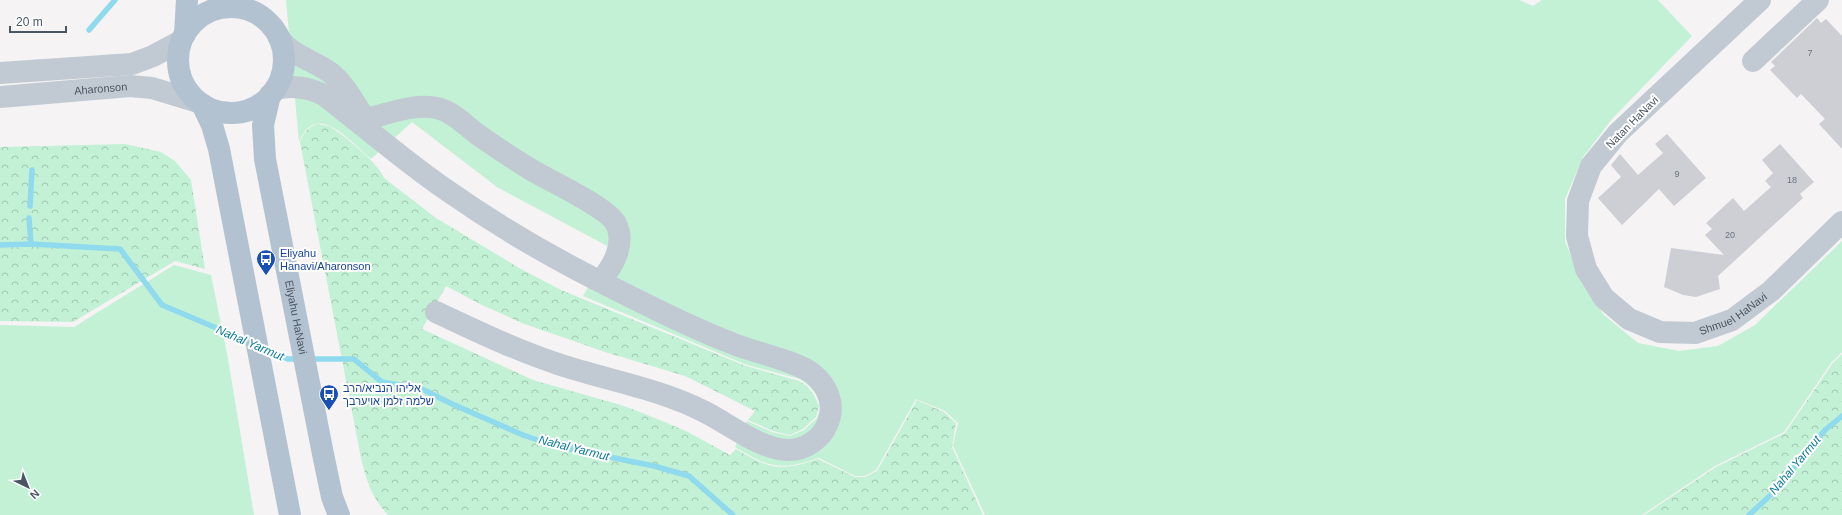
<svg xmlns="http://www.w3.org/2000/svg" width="1842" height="515" font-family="Arial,'Noto Sans Hebrew',sans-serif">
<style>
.green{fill:#c3f1d5}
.park{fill:url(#park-crowns)}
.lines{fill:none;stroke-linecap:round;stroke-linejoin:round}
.stream{stroke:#90daee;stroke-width:5.5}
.building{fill:#cdcfd5}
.minor{stroke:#c1cad2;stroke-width:22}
.major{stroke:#b3c2d1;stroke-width:22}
.labels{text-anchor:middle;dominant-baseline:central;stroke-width:4;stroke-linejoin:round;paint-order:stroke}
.number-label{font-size:9px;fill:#6b747e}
.street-label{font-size:11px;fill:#4a5661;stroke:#fff}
.transit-label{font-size:11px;fill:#164399;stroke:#fff;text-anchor:start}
.water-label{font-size:12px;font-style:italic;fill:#0c7c9b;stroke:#fff}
</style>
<defs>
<pattern id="park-crowns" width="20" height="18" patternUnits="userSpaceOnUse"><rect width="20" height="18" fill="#c3f1d5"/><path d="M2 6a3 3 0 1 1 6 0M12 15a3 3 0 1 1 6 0" fill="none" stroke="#a0c6b0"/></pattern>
</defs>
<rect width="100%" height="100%" fill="#f5f3f3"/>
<g class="green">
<path d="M 286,0 L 1519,0 L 1533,6 L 1542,0 L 1658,0 L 1692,36 L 1612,119 L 1583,157 L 1565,199 L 1565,241 L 1581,282 L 1604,315 L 1638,343 L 1679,351 L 1718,346 L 1755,325 L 1842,241 L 1842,352 L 1831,363 L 1784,432 L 1715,466 L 1642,515 L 985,515 L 953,446 L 958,423 L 945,411 L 916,399 L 876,470 L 865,476 L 855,476 L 819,458 C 780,471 770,468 735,447 L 747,421 L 772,432 L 790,436 L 804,430 L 817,418 L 821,406 L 816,394 L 808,385 L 800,379 L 747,365 L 583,296 L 611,248 L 497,187 L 412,122 L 371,159 C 351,142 316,99 299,142 Z"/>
<polygon points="174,265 211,275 228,359 254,515 0,515 0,325 74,327"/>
</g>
<g class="park">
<path d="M 317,124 C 322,125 329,125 332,128 C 345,136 380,165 384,178 L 436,218 L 521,269 L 561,290 L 746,366 L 799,381 L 807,386 L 814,395 L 819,406 L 816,417 L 803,429 L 790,435 L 773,431 L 748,420 L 755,411 L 685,376 L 605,352 L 522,323 L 482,305 L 446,286 L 422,329 L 533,380 L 624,406 L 650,416 L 686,431 L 730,455 L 736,449 C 770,469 780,472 818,459 L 855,477 L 865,477 L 877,471 L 917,400 L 944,412 L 956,423 L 952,447 L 983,515 L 388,515 C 371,496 367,482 361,458 L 300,142 C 304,132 308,127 317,124 Z"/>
<polygon points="125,144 161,152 175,161 191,180 205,269 175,261 73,322 0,321 0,147"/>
<polygon points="1842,354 1842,515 1644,515 1716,467 1785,433 1832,364"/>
</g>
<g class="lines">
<g class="stream">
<polyline points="89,30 115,0"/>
<polyline points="30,206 32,170"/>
<polyline points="29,218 31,244"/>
<polyline points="0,245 31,244 120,249 162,305 252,343"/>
<polyline points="263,348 288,359 301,359"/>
<polyline points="309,359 354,359 382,382 422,389 452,404 523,435 555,446 654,466 689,476 733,515"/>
<polyline points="1749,515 1774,492 1825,430 1842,416"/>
</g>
</g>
<g class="building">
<polygon points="1817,18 1821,23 1826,19 1842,36 1842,149 1819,124 1825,119 1801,94 1797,98 1770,70 1775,66 1771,62"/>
<polygon points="1667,134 1706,178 1674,206 1659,189 1622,225 1598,198 1621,177 1611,165 1620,154 1638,175 1663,153 1655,144"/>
<polygon points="1780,144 1814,182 1800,194 1803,198 1718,276 1720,289 1696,297 1683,295 1664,287 1671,248 1724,255 1705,235 1712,229 1706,223 1733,198 1744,211 1771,187 1765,181 1773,173 1762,160"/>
</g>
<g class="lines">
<g class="minor">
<path id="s1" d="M 1760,0 L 1618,133 L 1591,166 L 1578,201 L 1577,236 L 1586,269 L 1604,298 L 1629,319 L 1660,332 L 1695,333 L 1732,320 L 1771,291 L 1842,222"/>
<path d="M 279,38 C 295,58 309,58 328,71 C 343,81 354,102 364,117"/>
<polyline points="1753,61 1818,0"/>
<polyline points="0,73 132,64 153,56 181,41"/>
<path d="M 275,89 C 292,85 308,87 324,95 C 364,126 403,160 445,189 C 502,229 561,263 623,293 C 661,312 699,331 739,346 C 758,353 799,362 813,374 C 828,386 836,406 827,425 C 821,439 805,450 789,450 C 762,451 728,423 703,411 C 657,388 606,380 558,364 C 516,350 476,331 436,312"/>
<path id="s2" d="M 0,97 L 130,86 L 152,88 L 198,102"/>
<path d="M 366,119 C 388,114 414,103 437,108 C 452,111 465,125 477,134 C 494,146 512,158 530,169 C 549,181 608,207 616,224 C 626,243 613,267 600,281"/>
</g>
<g class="major">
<circle cx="231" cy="60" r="53"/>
<polyline points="185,34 187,0"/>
<path id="s3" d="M 270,95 L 263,125 L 265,159 L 323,454 L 332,497 L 339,515"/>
<polyline points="202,104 212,125 219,149 290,515"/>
</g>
</g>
<defs>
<symbol id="bus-pin" viewBox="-11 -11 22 30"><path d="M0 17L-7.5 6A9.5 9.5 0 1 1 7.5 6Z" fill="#1a4fb4" stroke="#fff"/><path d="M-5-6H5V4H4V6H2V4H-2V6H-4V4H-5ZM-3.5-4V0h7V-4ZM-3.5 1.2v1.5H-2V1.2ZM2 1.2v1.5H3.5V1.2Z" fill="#fff"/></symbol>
</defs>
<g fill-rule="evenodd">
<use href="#bus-pin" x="255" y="248" width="22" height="30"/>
<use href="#bus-pin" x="318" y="383" width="22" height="30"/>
</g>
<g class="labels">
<g class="number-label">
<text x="1810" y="53">7</text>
<text x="1677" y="174">9</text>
<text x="1792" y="180">18</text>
<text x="1730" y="235">20</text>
</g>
<g class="street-label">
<text stroke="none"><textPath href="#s2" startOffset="101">Aharonson</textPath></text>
<text transform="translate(1632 122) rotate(-45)">Natan HaNavi</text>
<text stroke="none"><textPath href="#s1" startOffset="522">Shmuel HaNavi</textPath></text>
<text stroke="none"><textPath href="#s3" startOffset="226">Eliyahu HaNavi</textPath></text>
</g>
<g class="transit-label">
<text x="280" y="253">Eliyahu<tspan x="280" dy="13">Hanavi/Aharonson</tspan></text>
<text x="343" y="388">אליהו הנביא/הרב<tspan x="343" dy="13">שלמה זלמן אויערבך</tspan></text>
</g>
<g class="water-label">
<text transform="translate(250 343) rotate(23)">Nahal Yarmut</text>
<text transform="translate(574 448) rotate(14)">Nahal Yarmut</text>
<text transform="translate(1795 465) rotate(-50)">Nahal Yarmut</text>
</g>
</g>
<g transform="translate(28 487) rotate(137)" stroke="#ffffff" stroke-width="3" paint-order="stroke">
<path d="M0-3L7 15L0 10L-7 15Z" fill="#4a5661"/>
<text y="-6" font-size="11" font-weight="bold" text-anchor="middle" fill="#4a5661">N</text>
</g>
<path d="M10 26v6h56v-6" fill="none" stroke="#4a5661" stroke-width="2"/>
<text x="16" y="26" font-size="12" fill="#4a5661" stroke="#ffffff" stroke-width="3" paint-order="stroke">20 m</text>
</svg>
